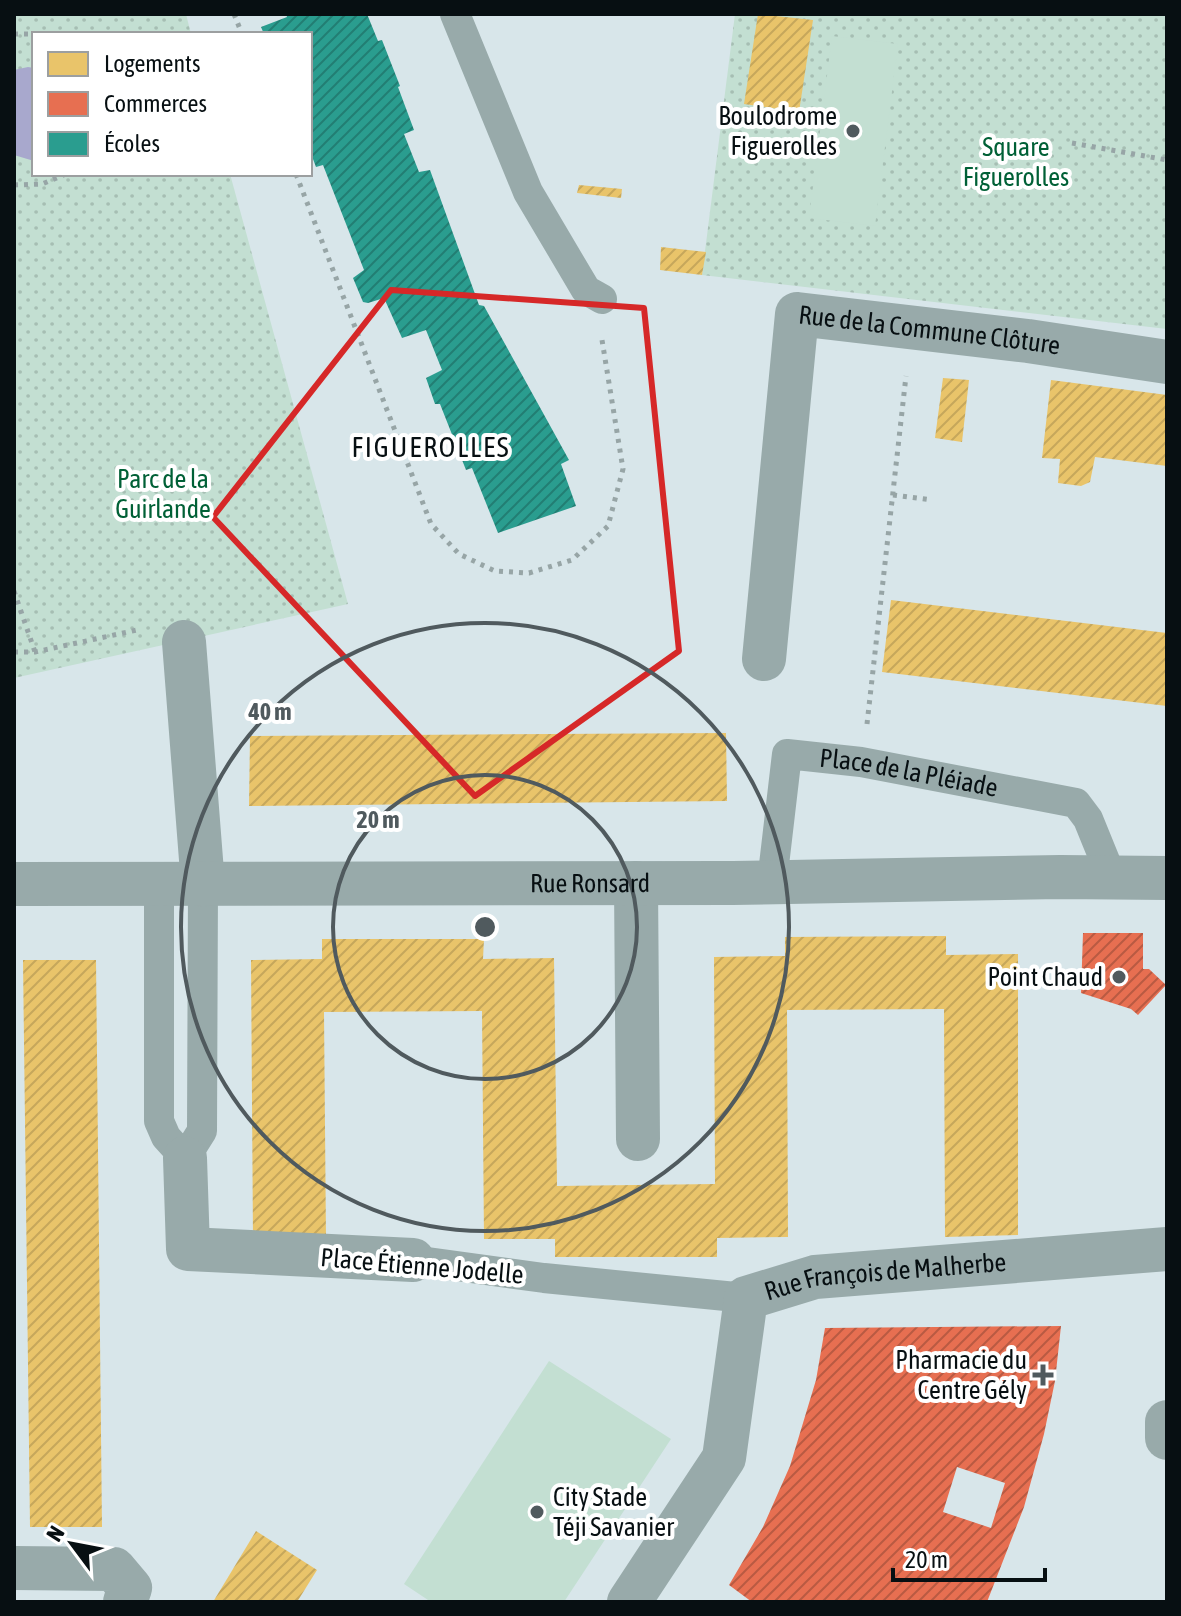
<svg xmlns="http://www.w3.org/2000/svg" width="1181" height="1616" font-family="'Asap Condensed',sans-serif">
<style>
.green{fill:url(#green-dots)}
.pitch{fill:#c3dfd2}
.water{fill:#a8a8cd}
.homes{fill:url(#homes-hatch)}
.shops{fill:url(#shops-hatch);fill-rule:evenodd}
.schools{fill:url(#schools-hatch)}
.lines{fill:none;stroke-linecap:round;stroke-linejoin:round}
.path{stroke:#97a5a6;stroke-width:5;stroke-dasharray:4 6;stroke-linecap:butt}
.service{stroke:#98aaaa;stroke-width:30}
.pedestrian{stroke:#98aaaa;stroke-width:44}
.minor{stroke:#98aaaa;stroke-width:44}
.tertiary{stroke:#98aaaa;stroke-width:44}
.marked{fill:none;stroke:#d62828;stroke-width:6;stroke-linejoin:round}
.ring{fill:none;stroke:#505a5e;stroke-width:4}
.poi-dot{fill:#505a5e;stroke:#fff;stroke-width:3}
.labels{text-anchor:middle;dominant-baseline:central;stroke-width:8;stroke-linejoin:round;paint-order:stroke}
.poi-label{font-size:26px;fill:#070f12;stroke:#fff;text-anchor:end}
.park-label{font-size:26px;fill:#006036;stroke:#fff}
.street-label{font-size:26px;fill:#070f12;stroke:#fff}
.neighbourhood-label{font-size:28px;letter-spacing:2px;fill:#070f12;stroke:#fff}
.centre{fill:#505a5e;stroke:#fff;stroke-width:4}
.ring-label{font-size:24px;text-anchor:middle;font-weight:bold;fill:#505a5e;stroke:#fff;stroke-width:8;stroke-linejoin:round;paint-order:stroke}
</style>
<defs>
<pattern id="green-dots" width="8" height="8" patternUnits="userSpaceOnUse" patternTransform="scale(2)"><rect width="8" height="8" fill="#c3dfd2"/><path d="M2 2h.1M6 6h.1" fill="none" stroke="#a6beb3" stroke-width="1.8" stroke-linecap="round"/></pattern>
<pattern id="homes-hatch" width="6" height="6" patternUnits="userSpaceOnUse" patternTransform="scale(2)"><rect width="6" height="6" fill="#e9c46a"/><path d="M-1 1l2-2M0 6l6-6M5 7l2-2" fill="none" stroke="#c6a75b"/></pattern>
<pattern id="shops-hatch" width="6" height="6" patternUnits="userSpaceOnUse" patternTransform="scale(2)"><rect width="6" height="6" fill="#e76f51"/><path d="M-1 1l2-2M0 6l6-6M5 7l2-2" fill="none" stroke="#b95a42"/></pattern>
<pattern id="schools-hatch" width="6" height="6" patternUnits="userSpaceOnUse" patternTransform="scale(2)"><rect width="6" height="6" fill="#2a9d8f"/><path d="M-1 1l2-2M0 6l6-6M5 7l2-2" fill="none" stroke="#227e73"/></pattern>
</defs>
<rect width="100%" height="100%" fill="#d8e6ea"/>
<g class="green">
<polygon points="14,14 186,14 191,34 34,34 34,174 230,174 348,604 14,678"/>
<polygon points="735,14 1167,14 1167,329 702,275"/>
</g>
<g class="pitch">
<polygon points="832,36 898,44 875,226 809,218"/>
<polygon points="549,1361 671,1439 564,1602 431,1602 404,1584"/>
</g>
<polygon class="water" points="28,67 34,68 34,161 14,155 14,70"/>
<g class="homes">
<polygon points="758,14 813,20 799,112 744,104"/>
<polygon points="579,185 622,189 621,198 577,193"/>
<polygon points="661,247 706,252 702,275 660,270"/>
<polygon points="943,378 969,380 962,442 935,438"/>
<polygon points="1051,380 1167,395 1167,466 1095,457 1090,482 1081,486 1058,483 1060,459 1042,458"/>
<polygon points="891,600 1167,633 1167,706 882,672"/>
<polygon points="726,733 727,801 249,806 250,736"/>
<polygon points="946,936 946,955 1018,954 1018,1235 945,1237 944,1009 787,1010 788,1237 717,1238 717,1257 555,1257 555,1239 484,1239 482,1011 324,1012 326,1240 253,1240 251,960 322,959 322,939 484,939 483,959 554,958 557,1186 715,1184 714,957 785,956 785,937"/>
<polygon points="23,960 96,960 102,1527 30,1527"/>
<polygon points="256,1531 317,1570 297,1602 213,1602"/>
</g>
<g class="shops">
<polygon points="1083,933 1143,933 1143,969 1149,969 1166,985 1138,1015 1131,1009 1081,993"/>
<path d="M 1061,1326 L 1055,1381 L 1044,1434 L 1024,1507 L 987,1602 L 752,1602 L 729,1585 L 763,1527 L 790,1466 L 816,1380 L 825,1328 ZM 957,1467 L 1005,1483 L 991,1528 L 943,1512 Z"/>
</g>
<polygon class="schools" points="286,14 367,14 378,41 382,40 400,86 398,87 414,130 404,134 419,172 430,170 479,305 484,306 569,460 561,464 576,506 498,533 472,468 466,470 440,404 435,404 426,378 442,370 426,330 402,338 384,298 368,303 363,302 353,278 364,270 323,165 316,167 310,151 310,34 264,34 261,27 287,17"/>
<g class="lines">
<g class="path">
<polyline points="234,14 242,34"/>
<polyline points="14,34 34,34"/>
<polyline points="1072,143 1167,160"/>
<polyline points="296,174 431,524 459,554 495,571 529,573 572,560 608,526 623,469 602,340"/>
<polyline points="14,185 42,184 66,174"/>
<polyline points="893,495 932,500"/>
<polyline points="14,591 35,652"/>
<polyline points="14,652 35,652 137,630"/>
<polyline points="867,724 906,376"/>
</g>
<g class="service">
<polyline points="455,14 528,192 586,290 602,299"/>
<path id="s1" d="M 772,882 L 787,754 L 861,762 L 1076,803 L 1088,819 L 1112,878"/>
<polyline points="159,885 159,1121 166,1137 185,1158 202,1131 203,885"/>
<polyline points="413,1260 544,1278 746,1298"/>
</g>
<g class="pedestrian">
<polyline points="184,642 203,885"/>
<polyline points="185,1158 188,1249 413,1260"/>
</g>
<g class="minor">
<path id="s2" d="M 764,659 L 797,314 L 1028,341 L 1167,362"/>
<polyline points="636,883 638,1139"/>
<path id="s3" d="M 14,884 L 733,883 L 1060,877 L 1167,878"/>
<polyline points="14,1568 114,1569 130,1588 125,1602"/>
<path id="s4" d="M 629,1602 L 724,1458 L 746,1298 L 815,1277 L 1167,1249"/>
</g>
<polyline class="tertiary" points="1167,1422 1167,1438"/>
</g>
<path class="marked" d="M 391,290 L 644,308 L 679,651 L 475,796 L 213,517 Z"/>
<g class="ring">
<circle cx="485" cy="927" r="152"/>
<circle cx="485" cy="927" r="304"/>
</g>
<g class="poi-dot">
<circle cx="853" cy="131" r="8"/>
<circle cx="1119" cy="977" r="8"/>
<path d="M1039 1363h8v8h8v8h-8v8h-8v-8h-8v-8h8z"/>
<circle cx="537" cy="1512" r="8"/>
</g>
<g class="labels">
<g class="poi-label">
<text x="837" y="116">Boulodrome<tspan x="837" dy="30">Figuerolles</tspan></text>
<text x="1103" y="977">Point Chaud</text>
<text x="1027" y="1360">Pharmacie du<tspan x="1027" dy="30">Centre Gély</tspan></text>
<text x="553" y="1497" text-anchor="start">City Stade<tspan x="553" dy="30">Téji Savanier</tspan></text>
</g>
<g class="park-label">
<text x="1016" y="147">Square<tspan x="1016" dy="30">Figuerolles</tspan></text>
<text x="163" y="479">Parc de la<tspan x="163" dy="30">Guirlande</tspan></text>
</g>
<g class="street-label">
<text stroke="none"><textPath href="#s2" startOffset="480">Rue de la Commune Clôture</textPath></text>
<text stroke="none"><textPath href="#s1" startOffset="252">Place de la Pléiade</textPath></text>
<text stroke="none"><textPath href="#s3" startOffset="576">Rue Ronsard</textPath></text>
<text transform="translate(422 1266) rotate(5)">Place Étienne Jodelle</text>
<text stroke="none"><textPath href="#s4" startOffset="476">Rue François de Malherbe</textPath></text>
</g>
<g class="neighbourhood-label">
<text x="431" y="447">FIGUEROLLES</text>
</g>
</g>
<circle cx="485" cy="927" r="12" class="centre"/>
<g class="ring-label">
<text x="270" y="720">40 m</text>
<text x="378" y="828">20 m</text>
</g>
<rect width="1181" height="1616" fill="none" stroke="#070f12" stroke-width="32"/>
<rect x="32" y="32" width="280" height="144" fill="#ffffff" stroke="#9c9fa0" stroke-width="2"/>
<rect x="48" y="52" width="40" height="24" fill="#e9c46a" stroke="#9c9fa0" stroke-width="2"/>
<text x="104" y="72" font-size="24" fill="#070f12">Logements</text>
<rect x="48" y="92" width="40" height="24" fill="#e76f51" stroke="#9c9fa0" stroke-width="2"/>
<text x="104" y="112" font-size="24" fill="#070f12">Commerces</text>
<rect x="48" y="132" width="40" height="24" fill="#2a9d8f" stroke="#9c9fa0" stroke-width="2"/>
<text x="104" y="152" font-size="24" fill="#070f12">Écoles</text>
<g transform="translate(72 1544) rotate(302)" stroke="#ffffff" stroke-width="6" paint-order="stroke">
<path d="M0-6L14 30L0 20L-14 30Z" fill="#070f12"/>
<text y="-12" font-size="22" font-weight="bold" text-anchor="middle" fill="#070f12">N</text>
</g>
<path d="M893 1568v12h152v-12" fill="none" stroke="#070f12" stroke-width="4"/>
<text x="905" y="1568" font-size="24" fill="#070f12" stroke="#ffffff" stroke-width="6" paint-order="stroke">20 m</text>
</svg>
